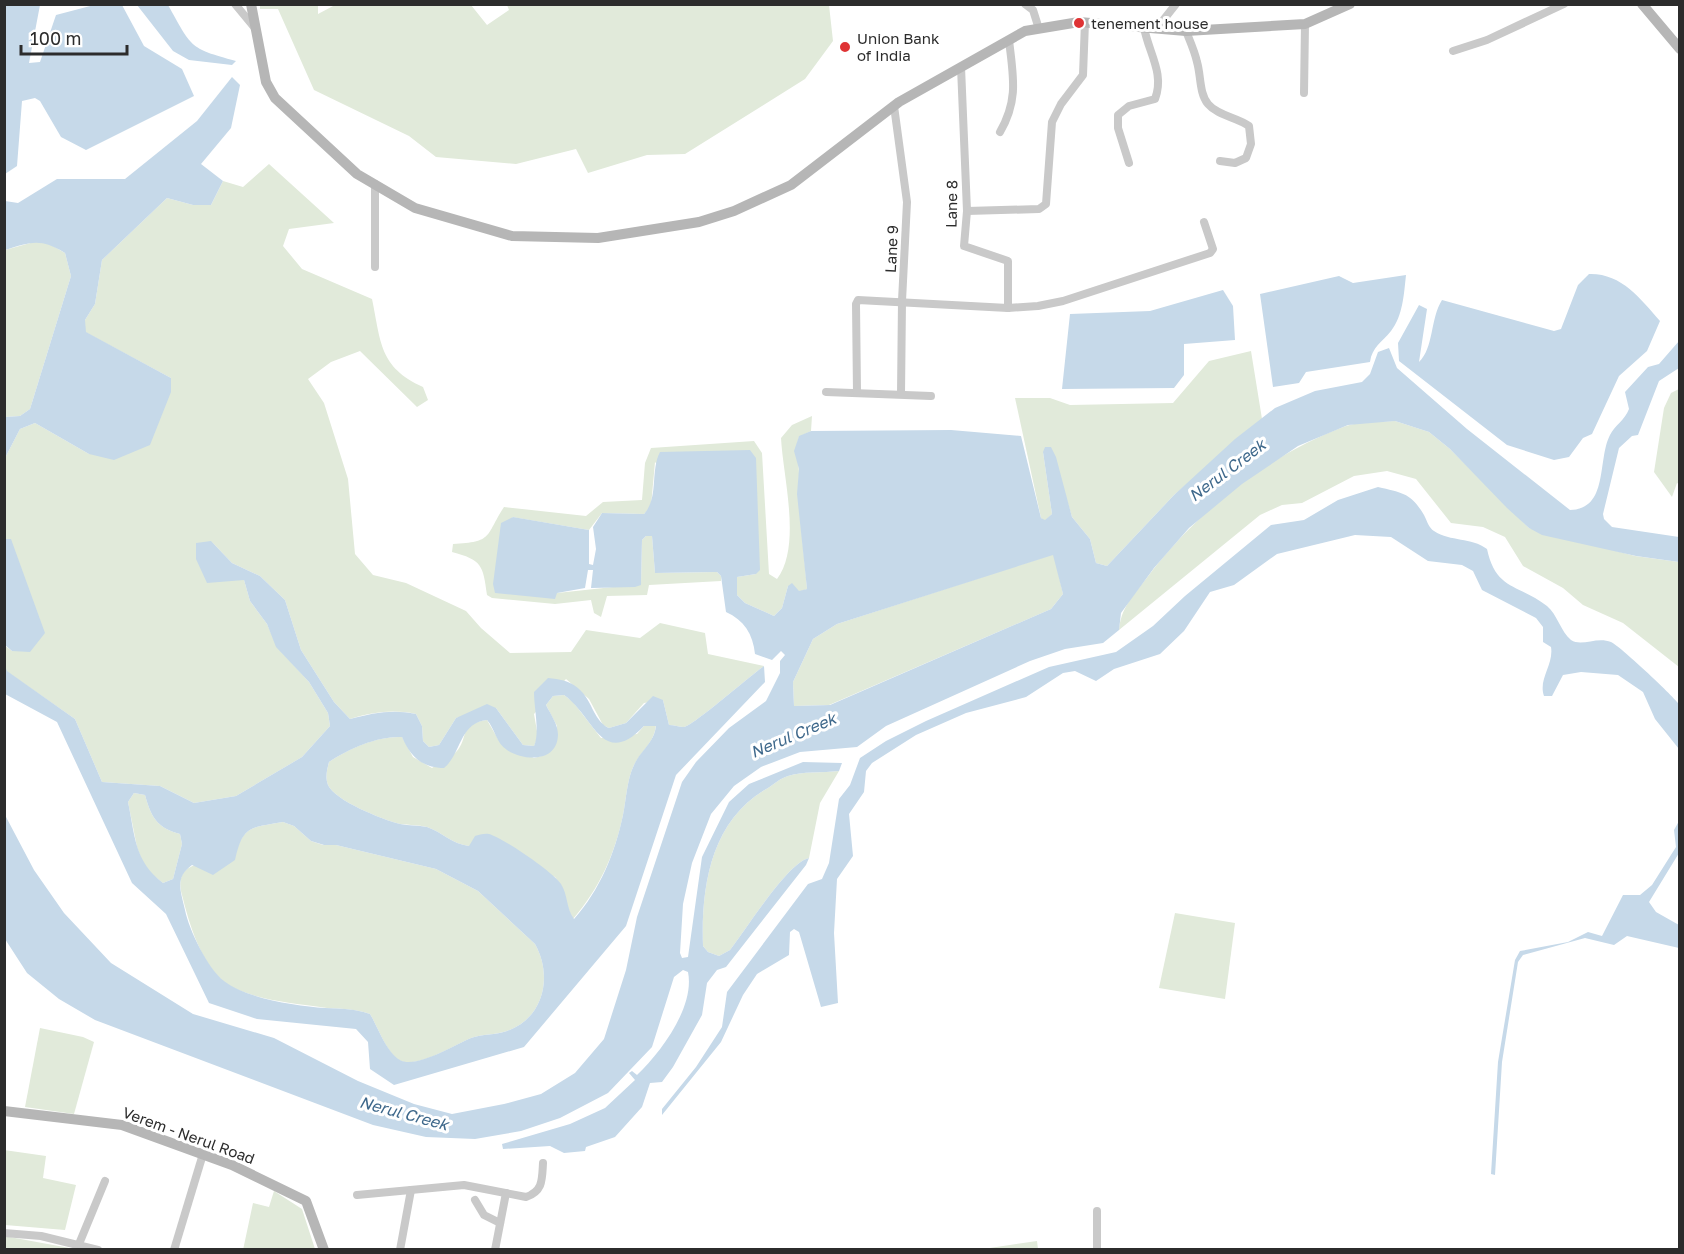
<svg xmlns="http://www.w3.org/2000/svg" width="1684" height="1254" font-family="'Golos Text',sans-serif">
<style>
.green{fill:#e1eada}
.water{fill:#c6d9e9;fill-rule:evenodd}
.lines{fill:none;stroke-linecap:round;stroke-linejoin:round}
.street{stroke:#c9c9c9;stroke-width:8}
.secondary{stroke:#b6b6b6;stroke-width:10}
.poi-dot{fill:#df3334;stroke:#fff;stroke-width:2}
.labels{text-anchor:middle;dominant-baseline:central;stroke-width:6;stroke-linejoin:round;paint-order:stroke}
.poi-label{font-size:15px;fill:#2c2c2c;stroke:#fff;text-anchor:start}
.street-label{font-size:15px;fill:#2c2c2c;stroke:#fff}
.water-label{font-size:16px;font-style:italic;fill:#3e688b;stroke:#fff}
</style>
<rect width="100%" height="100%" fill="#fff"/>
<g class="green">
<polygon points="260,5 318,5 318,14 335,5 471,5 487,25 509,10 507,5 829,5 833,41 805,79 685,154 647,155 588,173 576,149 516,164 436,157 409,136 314,90 278,9 260,9"/>
<path d="M 269,164 L 334,223 L 289,229 L 283,246 L 302,269 L 372,299 C 381,342 379,367 423,387 L 428,400 L 417,407 L 360,351 L 331,362 L 308,379 L 324,403 L 348,479 L 355,554 L 373,575 L 406,583 L 466,611 L 481,628 L 510,653 L 571,652 L 586,630 L 640,638 L 660,623 L 705,633 L 708,654 L 764,666 C 751,675 693,726 684,727 C 679,727 674,725 669,725 L 663,700 L 644,703 L 626,723 L 609,728 L 603,725 L 589,699 L 566,679 L 534,714 L 538,737 L 534,746 L 523,745 L 496,708 L 456,718 L 439,745 L 429,747 L 423,741 L 422,726 L 416,714 C 393,709 373,712 350,719 L 334,702 L 301,650 L 285,600 L 260,576 L 232,563 L 211,541 L 244,580 L 250,601 L 267,624 L 277,647 L 309,682 L 328,713 L 330,726 L 302,757 L 236,796 L 194,803 L 160,786 L 102,782 L 75,719 L 6,671 L 4,645 L 12,651 L 11,539 L 5,539 L 5,458 L 20,429 L 35,423 L 89,454 L 171,378 L 85,332 L 85,320 L 95,304 L 102,260 L 167,198 L 193,205 L 211,205 L 223,181 L 243,187 Z"/>
<polygon points="34,242 46,242 65,253 71,276 30,409 20,416 5,417 5,250"/>
<polygon points="1251,351 1262,419 1174,495 1107,566 1096,563 1090,539 1072,517 1063,487 1043,452 1052,514 1045,521 1041,518 1015,398 1050,398 1070,405 1173,403 1209,361"/>
<polygon points="1679,389 1679,484 1677,483 1672,497 1654,472 1664,408 1671,393"/>
<path d="M 812,416 L 811,431 L 799,437 C 793,453 799,457 799,473 C 798,511 804,550 807,589 L 799,592 L 788,586 L 782,608 L 774,616 L 745,603 L 737,595 L 737,577 L 756,574 L 655,462 L 651,506 L 644,514 L 602,513 L 589,530 L 512,517 L 557,593 L 641,584 L 642,540 L 646,536 L 652,536 L 655,573 L 717,572 L 721,576 L 721,581 L 649,585 L 647,595 L 607,596 L 601,617 L 594,613 L 591,600 L 555,604 L 492,598 L 487,595 C 483,565 482,560 452,552 L 453,544 C 494,542 485,536 504,507 L 586,516 L 603,502 L 642,500 L 645,463 L 651,448 L 754,441 L 762,453 L 769,574 L 777,579 C 802,546 783,477 781,438 L 792,425 Z"/>
<path d="M 1395,421 L 1429,432 L 1450,449 L 1529,528 L 1635,556 L 1679,562 L 1679,667 L 1623,623 L 1583,605 L 1563,588 L 1523,566 L 1505,537 L 1483,527 L 1451,523 L 1416,479 L 1387,471 L 1354,476 L 1302,503 L 1282,505 L 1260,515 L 1119,630 C 1121,608 1132,597 1146,579 C 1195,513 1267,455 1346,426 C 1360,421 1380,422 1395,421 Z"/>
<polygon points="1054,554 1063,594 1051,609 829,705 794,706 793,682 813,639 837,624"/>
<path d="M 564,695 L 573,702 L 601,738 L 637,734 L 644,726 L 656,725 C 654,743 642,750 634,765 C 627,779 626,800 623,815 C 615,854 599,889 573,919 C 565,905 566,890 555,877 L 469,846 C 452,844 442,832 427,827 C 418,825 409,825 400,824 C 383,820 334,800 328,785 C 325,777 327,770 329,762 C 350,748 377,736 402,737 L 413,757 L 432,768 C 439,763 450,758 456,752 C 469,738 458,724 487,720 L 498,739 L 534,758 L 545,755 L 553,748 L 557,726 L 546,705 L 553,696 Z"/>
<path d="M 839,771 L 820,803 L 809,858 C 788,862 745,931 730,950 L 719,956 L 708,952 L 703,946 C 701,886 711,820 768,788 C 774,784 781,778 788,776 C 802,771 823,773 839,771 Z"/>
<path d="M 134,793 L 145,795 C 151,817 157,828 180,834 L 182,844 L 173,879 L 163,883 L 145,869 L 137,847 L 128,802 Z"/>
<path d="M 283,822 L 294,826 L 311,841 L 323,845 L 336,845 L 436,869 L 478,891 L 535,944 C 553,976 544,1018 507,1031 C 495,1035 482,1034 471,1038 C 454,1045 416,1070 399,1060 C 386,1052 378,1027 370,1014 C 349,1007 340,1010 320,1007 C 292,1003 246,999 223,981 C 200,961 189,923 182,895 C 172,859 209,863 234,860 C 243,825 250,828 283,822 Z"/>
<polygon points="1175,913 1235,923 1225,999 1159,988"/>
<polygon points="40,1028 83,1037 94,1042 74,1114 25,1107"/>
<polygon points="4,1150 46,1156 43,1178 76,1185 65,1230 5,1225"/>
<polygon points="274,1191 302,1209 315,1249 243,1250 253,1203 269,1207"/>
<polygon points="4,1236 75,1249 5,1249"/>
<polygon points="1037,1241 1038,1249 983,1249"/>
</g>
<g class="water">
<polygon points="5,4 40,5 29,63 40,62 56,15 94,5 122,5 144,46 182,69 194,96 86,150 61,137 40,101 35,98 22,101 17,166 5,174"/>
<path d="M 137,5 L 168,5 C 192,47 188,48 236,61 L 232,65 L 189,60 L 173,51 Z"/>
<path d="M 232,77 L 240,85 L 231,128 L 201,164 L 223,181 L 211,205 L 193,205 L 167,198 L 102,260 L 95,304 L 85,320 L 86,332 L 171,378 L 171,392 L 150,445 L 114,460 L 89,454 L 35,423 L 20,429 L 5,458 L 5,417 L 20,416 L 30,409 L 71,276 L 65,253 C 40,238 32,242 5,250 L 5,201 L 18,203 L 57,179 L 125,179 L 197,121 Z"/>
<path d="M 1589,274 C 1621,273 1640,298 1660,321 L 1647,351 L 1619,376 L 1592,434 L 1583,438 L 1569,457 L 1554,460 L 1507,445 L 1399,361 L 1398,343 L 1419,305 L 1427,309 L 1419,362 C 1434,348 1430,319 1442,300 L 1554,331 L 1561,329 L 1578,285 Z"/>
<path d="M 1406,275 C 1404,293 1403,316 1391,331 C 1382,342 1372,347 1370,362 L 1306,372 L 1299,383 L 1273,387 L 1260,294 L 1339,276 L 1353,283 Z"/>
<polygon points="1223,290 1233,306 1235,340 1184,344 1184,375 1174,388 1062,389 1070,314 1150,311"/>
<path d="M 1679,341 L 1679,368 L 1659,381 L 1638,435 L 1632,436 L 1619,448 L 1603,514 L 1604,519 L 1612,527 L 1679,537 L 1679,562 L 1636,556 L 1542,535 L 1529,528 L 1507,508 L 1450,449 L 1429,432 L 1395,421 L 1348,425 L 1298,446 L 1242,484 L 1189,528 L 1154,568 L 1121,613 L 1119,630 L 1103,643 L 1065,649 L 1030,661 L 886,726 L 857,747 L 800,752 L 761,767 L 734,786 L 711,814 L 692,863 L 683,904 L 680,953 L 682,958 L 688,957 L 702,857 L 729,802 L 749,784 L 803,762 L 842,763 L 839,771 C 823,773 802,771 788,776 C 781,778 774,784 768,788 C 711,820 701,886 703,946 L 708,952 L 719,956 L 730,950 C 745,931 788,862 809,858 L 806,865 L 726,967 L 717,970 L 707,983 L 702,1015 L 673,1067 L 662,1082 L 650,1083 L 642,1107 L 615,1137 L 586,1147 L 585,1151 L 564,1153 L 550,1146 L 503,1149 L 502,1144 L 570,1124 L 605,1108 L 635,1080 L 629,1073 L 632,1071 L 637,1075 C 661,1052 695,1007 688,972 L 683,970 L 674,977 L 652,1047 L 608,1093 L 560,1118 L 521,1131 L 475,1139 L 426,1137 L 373,1125 L 95,1020 L 59,999 L 27,973 L 5,939 L 5,815 L 34,870 L 64,913 L 111,963 L 193,1014 L 274,1038 L 358,1081 L 414,1104 L 452,1114 L 504,1104 L 541,1094 L 575,1073 L 604,1039 L 626,970 L 637,917 L 682,782 L 696,762 L 729,728 L 766,701 L 780,673 L 780,661 L 785,655 L 781,651 L 772,660 L 755,654 C 753,634 744,620 726,612 L 721,576 L 717,572 L 655,573 L 652,536 L 646,536 L 642,540 L 641,585 L 635,587 L 591,588 L 593,570 L 588,570 L 585,588 L 557,593 L 555,599 L 495,593 L 493,584 L 501,523 L 513,517 L 589,530 L 589,564 L 593,565 L 596,549 L 593,527 L 602,513 L 644,514 C 659,498 650,471 660,452 L 750,450 L 756,458 L 760,570 L 756,574 L 737,577 L 737,595 L 745,603 L 774,616 L 782,608 L 788,586 L 792,583 L 799,591 L 807,589 L 797,494 L 799,469 L 794,451 L 799,436 L 811,431 L 951,430 L 1021,436 L 1041,518 L 1045,520 L 1052,514 L 1043,452 L 1045,447 L 1051,447 L 1056,457 L 1072,517 L 1090,539 L 1096,563 L 1107,566 L 1174,495 L 1235,439 L 1275,408 L 1315,391 L 1362,382 L 1370,374 L 1378,352 L 1389,348 L 1397,368 L 1467,429 L 1570,510 C 1609,509 1597,460 1610,435 C 1615,425 1625,420 1629,409 L 1625,392 L 1648,367 L 1659,364 ZM 1053,555 L 1063,594 L 1051,609 L 830,705 L 794,706 L 793,682 L 813,639 L 837,624 Z"/>
<path d="M 1378,487 C 1403,493 1411,493 1424,515 C 1427,521 1429,528 1434,531 C 1451,542 1471,537 1487,549 C 1496,591 1519,584 1547,606 C 1557,614 1561,632 1571,640 C 1582,647 1597,636 1611,642 C 1620,646 1671,694 1679,704 L 1679,749 L 1655,719 L 1643,692 L 1618,675 L 1581,672 L 1563,675 L 1552,696 L 1544,696 C 1538,679 1554,665 1551,647 L 1543,642 L 1543,627 L 1536,618 L 1482,590 L 1473,571 L 1462,565 L 1428,561 L 1391,537 L 1355,535 L 1277,554 L 1234,585 L 1210,592 L 1184,631 L 1160,654 L 1114,669 L 1096,681 L 1075,671 L 1063,673 L 1026,697 L 966,713 L 916,735 L 872,763 L 866,771 L 864,792 L 849,814 L 853,856 L 837,879 L 834,933 L 838,1003 L 821,1007 L 799,932 L 794,929 L 790,932 L 789,955 L 757,974 L 743,995 L 721,1042 L 662,1115 L 662,1109 L 696,1067 L 722,1027 L 727,992 L 808,884 L 822,879 L 829,863 L 839,799 L 850,785 L 860,758 L 886,741 L 926,721 L 1049,667 L 1116,652 L 1153,626 L 1185,596 L 1271,525 L 1304,520 L 1338,500 Z"/>
<polygon points="5,539 11,539 45,633 30,652 12,651 5,645"/>
<path d="M 211,541 L 232,563 L 260,576 L 285,600 L 301,650 L 334,702 L 350,719 C 373,713 392,709 416,714 L 422,726 L 423,741 L 429,747 L 439,745 L 456,718 L 487,704 L 496,708 L 523,745 L 534,746 C 540,733 534,708 534,692 L 548,678 C 596,681 586,717 609,728 L 626,723 L 653,696 L 663,700 L 669,725 C 674,725 679,727 684,727 C 693,726 751,675 764,666 L 765,682 L 676,775 L 626,926 L 524,1047 L 394,1085 L 370,1069 L 368,1042 L 356,1029 L 257,1019 L 209,1003 L 166,914 L 132,883 L 57,722 L 5,694 L 5,666 L 7,671 L 75,719 L 102,782 L 160,786 L 194,803 L 236,796 L 302,757 L 330,726 L 328,713 L 309,682 L 276,647 L 267,624 L 250,601 L 244,580 L 207,583 L 196,559 L 196,543 ZM 564,695 C 594,716 602,770 644,726 L 656,726 C 654,743 641,750 634,765 C 627,779 626,800 623,815 C 615,853 600,890 574,919 C 566,908 568,895 561,884 C 553,872 503,838 489,834 C 484,833 479,835 475,836 L 469,846 C 452,844 442,832 427,827 C 418,825 409,826 400,824 C 383,820 334,800 328,785 C 325,777 327,770 329,762 C 350,748 378,736 402,737 C 410,756 422,768 444,768 C 462,753 459,723 487,720 C 495,729 496,743 507,750 C 524,761 557,763 558,735 C 558,724 551,715 546,705 L 553,696 ZM 134,793 L 145,795 C 151,817 157,828 180,834 L 182,844 L 173,879 L 163,883 C 134,861 135,835 128,802 ZM 283,822 L 294,826 L 311,841 L 324,845 L 336,845 L 436,869 L 478,891 L 535,944 C 553,976 544,1018 507,1031 C 496,1035 482,1034 471,1038 C 454,1045 416,1069 400,1060 C 386,1052 378,1027 370,1014 C 352,1008 343,1009 325,1008 C 297,1006 247,999 224,981 C 208,969 189,930 185,910 C 181,891 174,878 192,865 L 213,875 L 235,860 C 243,825 250,828 283,822 Z"/>
<polygon points="1679,821 1679,853 1649,902 1656,912 1679,925 1679,948 1627,936 1614,945 1585,938 1523,955 1518,962 1502,1062 1495,1175 1491,1174 1498,1062 1515,960 1520,951 1568,942 1588,932 1602,936 1623,895 1640,895 1652,885 1676,847 1674,830"/>
</g>
<g class="lines">
<g class="street">
<polyline points="235,4 254,27"/>
<polyline points="1025,4 1033,10 1039,29"/>
<polyline points="1157,28 1176,4"/>
<path d="M 1186,31 C 1190,41 1195,52 1197,62 C 1201,75 1199,93 1208,104 C 1218,116 1237,117 1249,126 L 1251,144 L 1246,158 L 1235,163 L 1220,161"/>
<polyline points="1453,51 1487,40 1564,4"/>
<polyline points="961,67 967,211 964,246 1008,261 1008,308"/>
<polyline points="1304,93 1305,24"/>
<polyline points="894,106 907,202 902,301 901,394"/>
<path d="M 1000,132 C 1019,99 1013,76 1009,40"/>
<path d="M 1129,163 L 1118,128 L 1118,115 L 1129,106 L 1155,99 C 1165,73 1148,52 1144,27"/>
<polyline points="375,184 375,267"/>
<polyline points="967,211 1039,209 1046,204 1052,122 1061,104 1083,75 1085,22"/>
<polyline points="826,392 931,396"/>
<polyline points="857,393 856,304 858,300 1008,308 1038,306 1063,301 1210,253 1213,249 1204,222"/>
<path d="M 357,1195 L 464,1185 L 526,1197 C 543,1191 542,1180 543,1163"/>
<polyline points="475,1200 484,1215 500,1223"/>
<polyline points="4,1233 41,1236 98,1250"/>
<polyline points="79,1244 105,1181"/>
<polyline points="174,1250 203,1154"/>
<polyline points="400,1250 411,1190"/>
<polyline points="495,1250 506,1193"/>
<polyline points="1097,1250 1097,1211"/>
</g>
<g class="secondary">
<polyline points="251,4 266,82 275,98 357,174 415,208 512,236 598,238 699,222 734,211 791,185 899,102 1025,31 1079,22 1186,31 1305,24 1350,4"/>
<polyline points="1642,4 1680,49"/>
<polyline points="4,1111 122,1125 232,1165 306,1201 324,1250"/>
</g>
</g>
<g class="poi-dot">
<circle cx="1079" cy="23" r="6"/>
<circle cx="845" cy="47" r="6"/>
</g>
<g class="labels">
<g class="poi-label">
<text x="1091" y="23">tenement house</text>
<text x="857" y="38">Union Bank<tspan x="857" dy="17">of India</tspan></text>
</g>
<g class="street-label">
<text transform="translate(951 204) rotate(-89)">Lane 8</text>
<text transform="translate(891 249) rotate(-87)">Lane 9</text>
<text transform="translate(189 1135) rotate(20)">Verem - Nerul Road</text>
</g>
<g class="water-label">
<text transform="translate(1227 470) rotate(-37)">Nerul Creek</text>
<text transform="translate(793 735) rotate(-23)">Nerul Creek</text>
<text transform="translate(404 1113) rotate(15)">Nerul Creek</text>
</g>
</g>
<rect width="1684" height="1254" fill="none" stroke="#2c2c2c" stroke-width="12"/>
<path d="M21 45v9h106v-9" fill="none" stroke="#2c2c2c" stroke-width="3"/>
<text x="30" y="45" font-size="18" fill="#2c2c2c" stroke="#ffffff" stroke-width="4.5" paint-order="stroke">100 m</text>
</svg>
